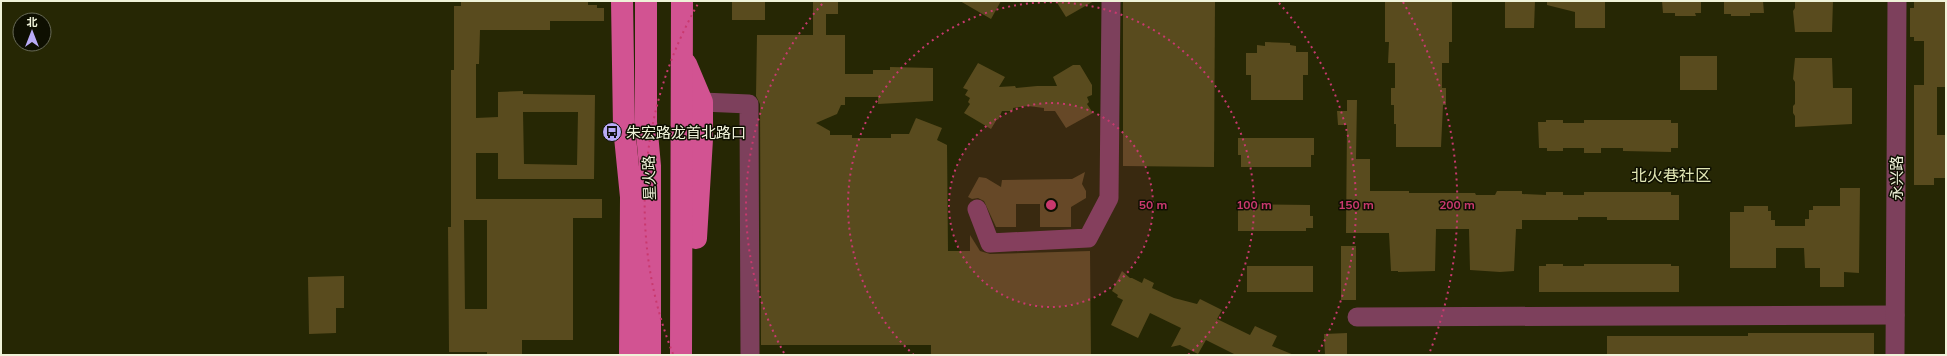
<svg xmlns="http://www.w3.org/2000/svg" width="1947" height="356" font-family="Mulish,'Noto Sans SC',sans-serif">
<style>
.building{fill:#594b1e;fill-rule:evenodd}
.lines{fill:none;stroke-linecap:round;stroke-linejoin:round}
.minor{stroke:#7d405c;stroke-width:19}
.major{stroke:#d25392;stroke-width:22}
.ring{fill:none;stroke:#c9396e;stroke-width:2;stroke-dasharray:2 4}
.labels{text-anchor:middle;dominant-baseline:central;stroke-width:3;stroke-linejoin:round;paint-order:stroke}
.poi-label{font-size:15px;fill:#eff2d9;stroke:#0e0f01;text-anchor:start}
.street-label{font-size:15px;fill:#eff2d9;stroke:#0e0f01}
.neighbourhood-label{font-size:16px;fill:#e2e7b5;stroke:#0e0f01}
.centre{fill:#c9396e;stroke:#0e0f01;stroke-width:2}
.ring-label{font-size:12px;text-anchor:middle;font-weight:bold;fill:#c9396e;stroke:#0e0f01;stroke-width:3;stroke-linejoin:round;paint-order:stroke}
</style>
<rect width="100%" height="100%" fill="#262704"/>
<g class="building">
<path d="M 551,1 L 588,1 L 588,5 L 597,5 L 597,8 L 604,8 L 604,21 L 550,21 L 550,30 L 480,30 L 479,64 L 476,64 L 476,118 L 498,117 L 498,92 L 523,91 L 523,94 L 595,95 L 594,179 L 498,179 L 498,153 L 476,153 L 476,199 L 602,199 L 602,218 L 573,218 L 573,340 L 522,340 L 522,355 L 487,355 L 487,352 L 449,352 L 448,227 L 451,227 L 451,70 L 454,70 L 454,6 L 461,6 L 461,2 ZM 523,112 L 578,112 L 577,165 L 524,164 ZM 464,220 L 487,220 L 487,309 L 465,309 Z"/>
<rect x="732" y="1" width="33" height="19"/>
<polygon points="813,1 838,1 838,14 826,14 826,35 845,35 845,74 873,74 873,70 890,70 890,67 933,68 933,101 878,104 878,97 845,97 845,105 841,105 837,114 816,123 830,131 830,135 852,135 852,138 891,138 891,134 909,134 916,118 942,128 937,140 947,145 948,251 970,251 970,235 980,251 990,254 1090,251 1091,355 931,355 931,345 761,345 760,104 756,96 757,35 813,35"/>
<polygon points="960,1 1001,1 991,19"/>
<polygon points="1056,1 1094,1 1066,17"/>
<polygon points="1123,1 1215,1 1214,167 1123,166"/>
<polygon points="1385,1 1452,1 1452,42 1449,42 1449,63 1442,63 1442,88 1446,88 1446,105 1443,105 1441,147 1396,147 1396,124 1394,124 1394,105 1391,105 1391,88 1395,88 1395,63 1388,63 1389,42 1385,42"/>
<polygon points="1505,1 1535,1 1534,28 1505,28"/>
<polygon points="1547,1 1605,1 1605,28 1575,28 1575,12 1547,5"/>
<polygon points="1662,1 1701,1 1701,13 1695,13 1696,16 1675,16 1675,13 1663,13"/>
<polygon points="1724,1 1763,1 1764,13 1750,13 1750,16 1731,16 1731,14 1724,14"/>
<polygon points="1801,1 1833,1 1832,32 1795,32 1793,11 1795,8 1795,2"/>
<polygon points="1914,1 1946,1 1946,87 1937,87 1937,135 1946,135 1946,178 1934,178 1934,185 1914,185 1914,85 1924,85 1924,41 1914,41 1914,37 1910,37 1910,8 1914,8"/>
<polygon points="1265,42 1290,43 1290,45 1296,46 1296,52 1308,52 1308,75 1303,75 1303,100 1251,100 1251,75 1246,75 1246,53 1257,53 1257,45 1265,46"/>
<rect x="1680" y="56" width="37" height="34"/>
<polygon points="1795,58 1832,58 1833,88 1852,88 1852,124 1795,127 1795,116 1793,113 1793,106 1795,104 1795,82 1793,79"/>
<polygon points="978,63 1005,77 999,87 1015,86 1016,88 1037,86 1057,86 1053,77 1073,65 1080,65 1092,85 1092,95 1087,97 1089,102 1087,104 1093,113 1066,128 1055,111 1044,111 1044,108 1028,106 1013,108 1013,111 1002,111 998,120 997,119 991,129 964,113 970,104 968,102 970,98 965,95 968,90 963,88"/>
<polygon points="1347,100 1357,100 1356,159 1370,159 1370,191 1409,191 1409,193 1475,193 1476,195 1495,195 1497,191 1522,191 1522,194 1546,195 1546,192 1563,192 1563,195 1584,195 1584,192 1671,192 1671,195 1679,195 1679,220 1607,220 1607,217 1578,217 1578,220 1522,220 1522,229 1516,229 1514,271 1500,272 1470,270 1469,229 1436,229 1435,271 1398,272 1398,271 1391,271 1389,233 1346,233 1347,125 1338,125 1337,111 1347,111"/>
<polygon points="1546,120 1563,120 1563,123 1584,123 1584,120 1671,120 1671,123 1678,123 1678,148 1671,148 1671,152 1623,151 1623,148 1601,148 1601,153 1584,153 1584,148 1563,148 1563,151 1547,151 1547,148 1539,148 1538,122 1546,122"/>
<polygon points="1238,138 1314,138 1314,155 1311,155 1311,167 1241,167 1241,155 1238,155"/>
<polygon points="1085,172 1082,184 1086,191 1086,198 1071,207 1071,227 1040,227 1040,204 1016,204 1016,227 996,227 984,201 978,198 972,199 968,197 979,177 986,178 1001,187 1002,180 1072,179"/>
<polygon points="1840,188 1860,188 1859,273 1844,272 1844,287 1820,287 1820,268 1805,268 1804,248 1776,248 1776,268 1730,268 1730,212 1744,212 1744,206 1768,206 1768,211 1771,211 1771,220 1775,220 1775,226 1805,226 1805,219 1809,219 1809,210 1813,210 1813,206 1840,206"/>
<polygon points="1238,204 1310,205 1310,216 1313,216 1313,228 1306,228 1306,231 1238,231"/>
<rect x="1341" y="246" width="15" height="54"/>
<polygon points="1546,264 1563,264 1563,266 1584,266 1584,264 1671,264 1671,266 1679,266 1679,292 1539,292 1539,266 1546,266"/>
<rect x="1247" y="266" width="66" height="26"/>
<polygon points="1122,271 1130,278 1132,278 1142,283 1144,278 1154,283 1152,288 1174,298 1197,304 1200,299 1222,310 1217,319 1250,335 1255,326 1277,336 1272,346 1294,355 1236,355 1206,340 1198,354 1180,345 1171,347 1181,328 1150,313 1138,338 1111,325 1123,300 1117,297 1118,295 1112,291"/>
<polygon points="344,276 344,308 336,308 336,333 309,334 308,277"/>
<polygon points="1347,333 1347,355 1325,355 1324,334"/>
<polygon points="1748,333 1874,333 1874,355 1607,355 1607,336 1748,336"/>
</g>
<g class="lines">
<g class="minor">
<polyline points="702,102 749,104 750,355"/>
<polyline points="977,209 990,243 1088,238 1109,198 1111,1"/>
<polyline points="1357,317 1895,315"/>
<polyline points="1895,355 1897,1"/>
</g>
<g class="major">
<polyline points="622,1 624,127 631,197 630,355"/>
<polyline points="646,1 646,122 650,166 650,355"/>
<polyline points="686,64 702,102 702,139 696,238"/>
<polyline points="681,355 682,1"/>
</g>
</g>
<circle cx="1051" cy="205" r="102" fill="#c9396e" fill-opacity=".12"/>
<g class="ring">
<circle cx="1051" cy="205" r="102"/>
<path d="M914 355A203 203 0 1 1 1188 355"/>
<path d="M784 353A305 305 0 0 1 823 3M1279 3A305 305 0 0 1 1318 353"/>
<path d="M673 354A406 406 0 0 1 699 2M1403 2A406 406 0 0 1 1429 354"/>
</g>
<defs>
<symbol id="bus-disc" viewBox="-11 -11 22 22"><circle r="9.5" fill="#b9abf7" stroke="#0e0f01"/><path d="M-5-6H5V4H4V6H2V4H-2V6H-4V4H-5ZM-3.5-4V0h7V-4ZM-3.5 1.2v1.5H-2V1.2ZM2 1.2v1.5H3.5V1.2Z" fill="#111"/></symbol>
</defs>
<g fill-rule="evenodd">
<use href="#bus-disc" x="601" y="121" width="22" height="22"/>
</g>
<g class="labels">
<g class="poi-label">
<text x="626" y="132">朱宏路龙首北路口</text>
</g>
<g class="street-label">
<text transform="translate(649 178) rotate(-92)">星火路</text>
<text transform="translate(1896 178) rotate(-90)">永兴路</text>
</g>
<g class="neighbourhood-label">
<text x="1671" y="175">北火巷社区</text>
</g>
</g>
<circle cx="1051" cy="205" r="6" class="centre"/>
<g class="ring-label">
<text x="1153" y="209">50 m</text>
<text x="1254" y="209">100 m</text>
<text x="1356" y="209">150 m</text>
<text x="1457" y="209">200 m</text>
</g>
<rect width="1947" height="356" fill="none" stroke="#eff2d9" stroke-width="4"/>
<g transform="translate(32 32)"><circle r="19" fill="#0e0f01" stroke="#686a57"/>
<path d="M0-3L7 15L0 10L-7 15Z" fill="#b9abf7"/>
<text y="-6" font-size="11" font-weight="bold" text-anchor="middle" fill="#eff2d9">北</text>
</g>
</svg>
